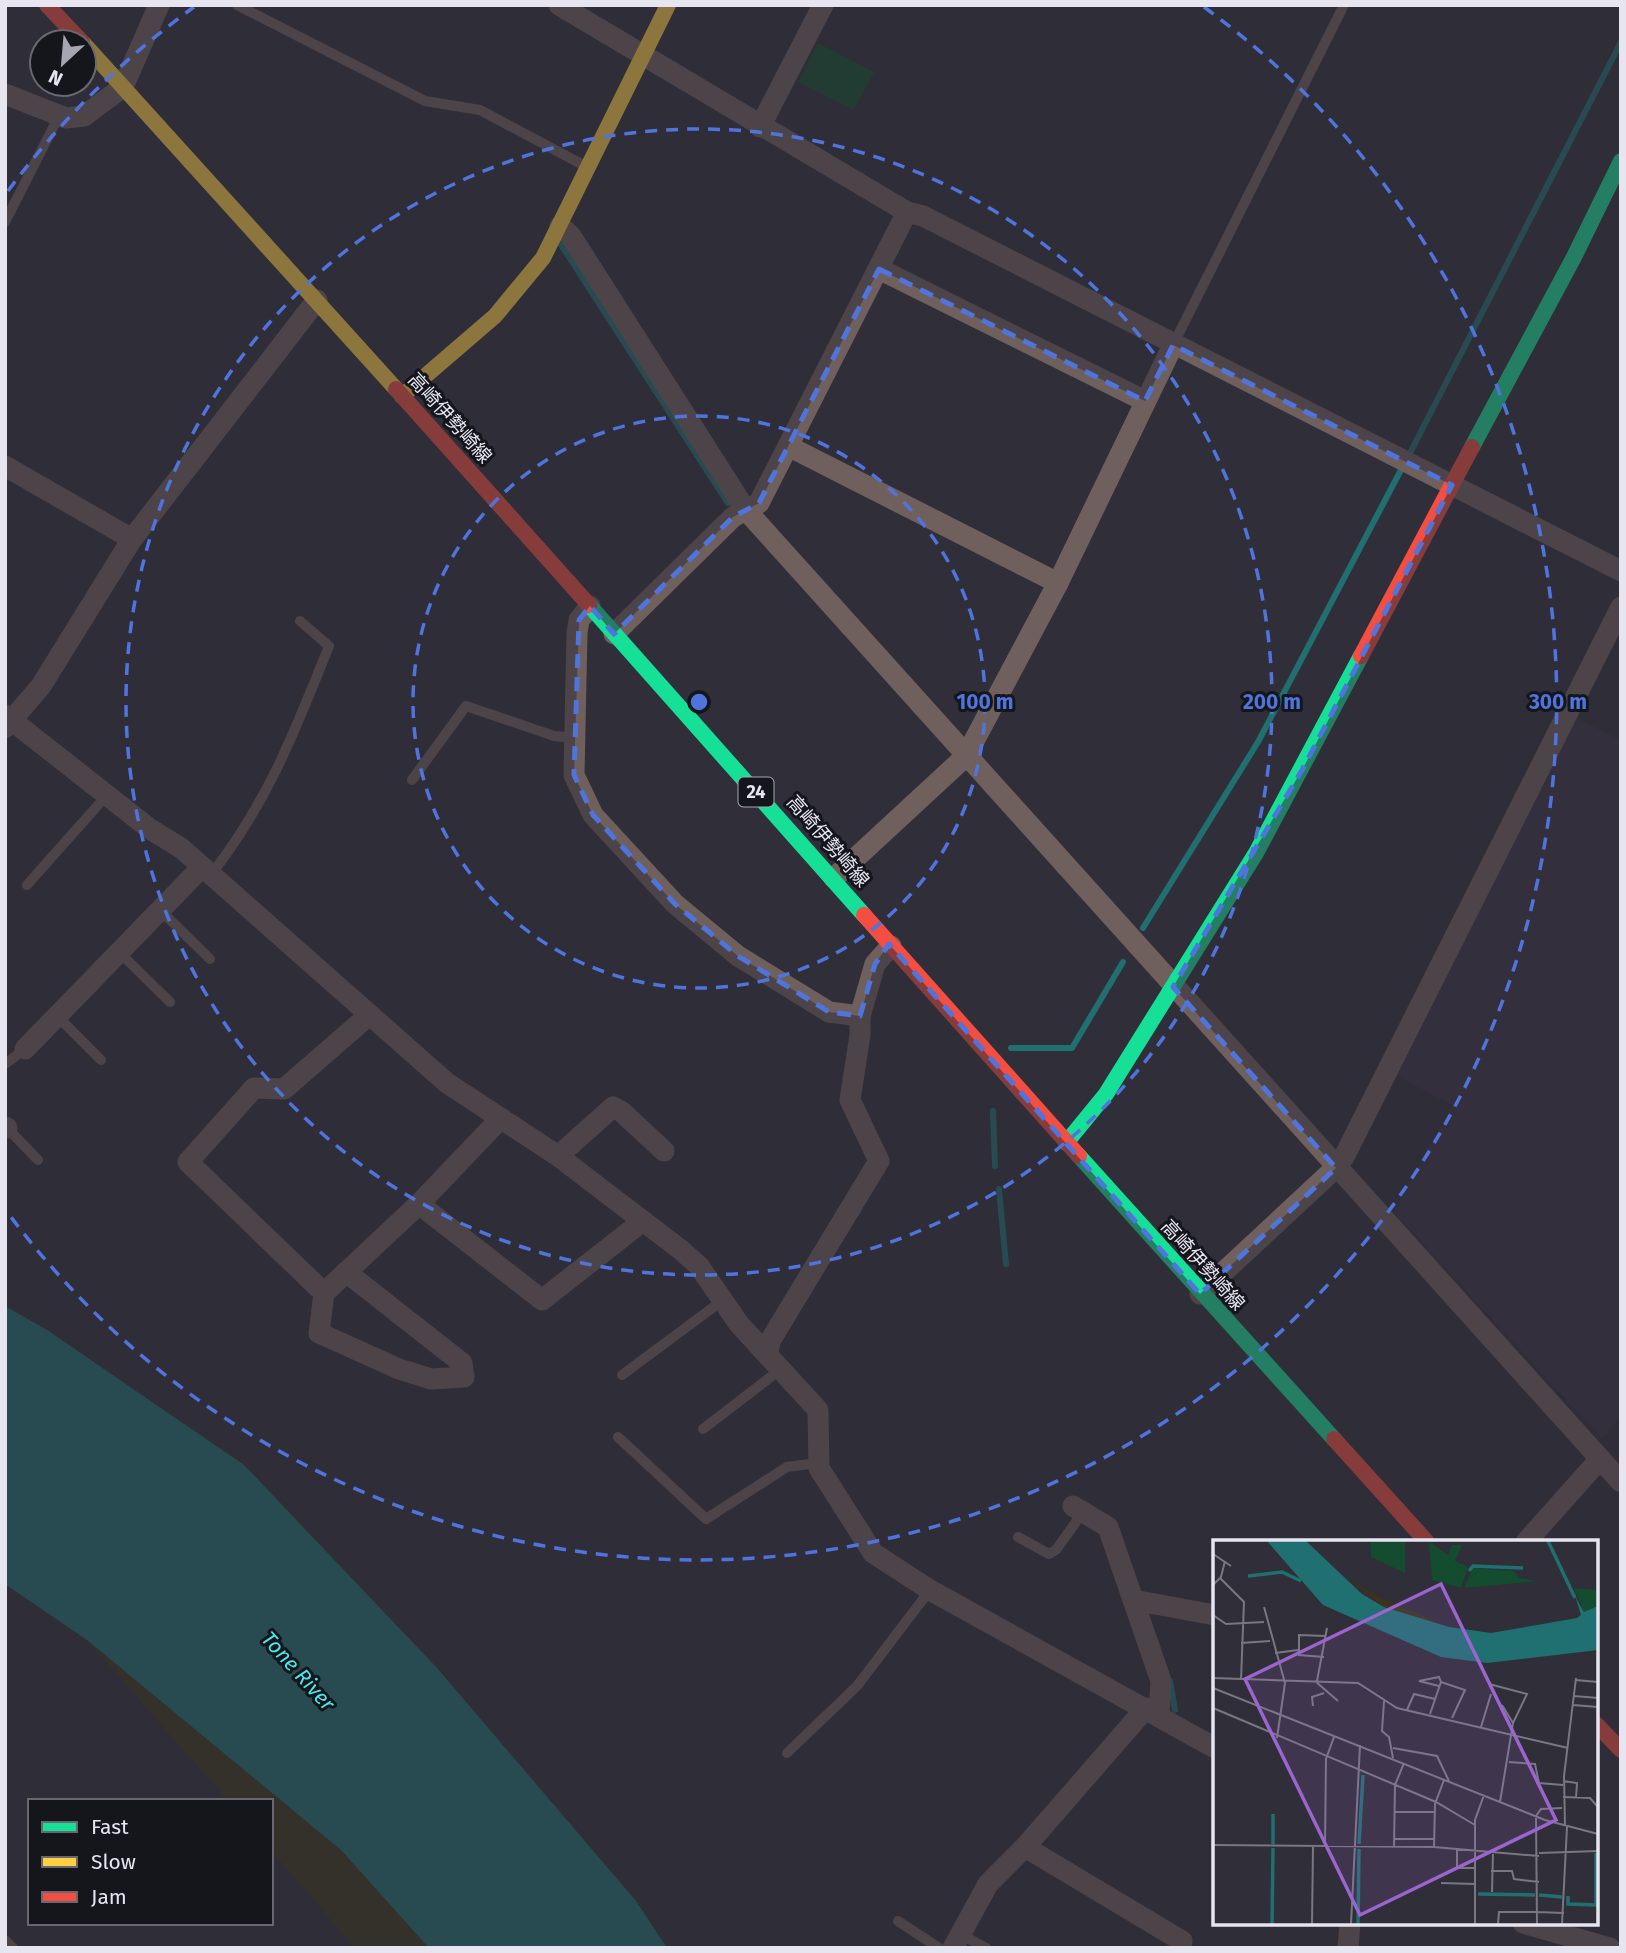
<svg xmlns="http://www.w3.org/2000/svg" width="1626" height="1953" font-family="'Fira Sans','Noto Sans JP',sans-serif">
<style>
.industrial{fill:#383141}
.green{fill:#134c2e}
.sand{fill:#3b341a}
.water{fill:#207071}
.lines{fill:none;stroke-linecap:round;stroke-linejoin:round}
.stream{stroke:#207071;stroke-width:6}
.lane{stroke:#70605d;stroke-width:10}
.street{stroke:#70605d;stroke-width:21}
.fast{stroke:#16e098;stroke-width:16}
.slow{stroke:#ffcf43;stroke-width:16}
.jam{stroke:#f24e42;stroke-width:16}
.marked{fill:none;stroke:#4f74de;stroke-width:5;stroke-dasharray:14 9;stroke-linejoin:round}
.ring{fill:none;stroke:#4f74de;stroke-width:3.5;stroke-dasharray:12 9}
.labels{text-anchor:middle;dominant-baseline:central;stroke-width:6;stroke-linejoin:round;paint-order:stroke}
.shield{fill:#15151c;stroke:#a7a7b0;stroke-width:2}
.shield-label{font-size:18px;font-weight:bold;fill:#e6e5f0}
.street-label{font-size:19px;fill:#e6e5f0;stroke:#15151c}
.water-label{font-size:21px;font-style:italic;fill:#48e8eb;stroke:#15151c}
.inset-river{fill:none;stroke:#207071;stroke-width:3.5}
.inset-road{fill:none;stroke:#797782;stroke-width:2}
.view{fill:#9b64ce;fill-opacity:0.15;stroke:#9b64ce;stroke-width:3.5}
.inset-edge{fill:none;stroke:#e6e5f0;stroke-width:3.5}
.centre{fill:#4f74de;stroke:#15151c;stroke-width:3.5}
.ring-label{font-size:21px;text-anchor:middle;font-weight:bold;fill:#4f74de;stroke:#15151c;stroke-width:6;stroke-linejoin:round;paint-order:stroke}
</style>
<rect width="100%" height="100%" fill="#302e38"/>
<polygon class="industrial" points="1574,717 1621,740 1621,1416 1602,1439 1394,1212 1452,1105 1397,1076"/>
<polygon class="green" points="818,43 874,72 854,110 798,82"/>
<polygon class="sand" points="87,1640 341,1850 429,1948 355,1948 271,1850 271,1801 228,1801"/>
<polygon class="water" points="5,1306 47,1330 244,1465 437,1668 636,1901 667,1948 429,1948 341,1850 87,1640 5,1584"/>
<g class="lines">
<g class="stream">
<polyline points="560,243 728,503"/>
<polyline points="1410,453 1621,42"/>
<polyline points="1143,928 1258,742 1402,468"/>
<polyline points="1011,1048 1072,1048 1123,962"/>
<polyline points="993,1111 995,1166"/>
<polyline points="999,1189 1006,1264"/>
<polyline points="1170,1681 1175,1710"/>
</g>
<g class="lane">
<polyline points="237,5 425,101 480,110 587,167"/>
<polyline points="5,222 59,116"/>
<polyline points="1173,345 1344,5"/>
<polyline points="412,780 466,706 554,736 575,738"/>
<path d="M 210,876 C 268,802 295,731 329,646 L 300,621"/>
<polyline points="27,885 107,795"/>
<polyline points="160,910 210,959"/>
<polyline points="119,952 170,1002"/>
<polyline points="57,1016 101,1060"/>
<polyline points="5,1064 25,1049"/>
<polyline points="7,1128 38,1160"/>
<polyline points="622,1375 723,1300"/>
<polyline points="703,1429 781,1369"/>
<polyline points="618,1437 706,1519 787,1467 817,1463"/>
<polyline points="1018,1537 1049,1554 1056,1550 1083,1512"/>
<polyline points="787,1753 857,1686 930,1590"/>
<polyline points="898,1921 939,1948"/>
<polyline points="960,1934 986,1948"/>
<polyline points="5,1940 13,1948"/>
</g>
<g class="street">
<polyline points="559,5 907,212 923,216 1621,571"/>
<polyline points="5,94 66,118 84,116 123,87 159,5"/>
<polyline points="760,127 823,5"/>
<polyline points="560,226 571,236 745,509 1621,1482"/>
<polyline points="879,269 1145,401"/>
<polyline points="790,447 1058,583"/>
<polyline points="5,466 132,539"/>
<polyline points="590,606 579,620 577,633 574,775 593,815 675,904 738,956 829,1012 860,1016"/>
<polyline points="614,634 733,517 759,503 907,212"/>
<polyline points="5,715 150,829 181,848 447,1083 558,1156 681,1250 699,1266 739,1324 818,1410 819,1468 873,1553 930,1590 1215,1748"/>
<polyline points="5,728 41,686 132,539 317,300"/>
<polyline points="834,878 966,756 1058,583 1173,345"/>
<polyline points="368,1016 284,1089 254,1088 188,1162 324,1293 419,1204 501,1118"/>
<polyline points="25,1049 202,867"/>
<polyline points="5,1127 7,1128"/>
<polyline points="558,1156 613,1107 622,1112 664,1151"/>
<polyline points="419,1204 542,1300 643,1221"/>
<polyline points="324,1293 319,1333 399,1369 431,1379 464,1377 462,1363 346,1272"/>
<polyline points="1200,1294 1328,1175 1344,1157 1621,607"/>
<polyline points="768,1354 770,1341 879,1161 850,1100 860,1035 860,1016 875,964 891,946"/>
<polyline points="1073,1506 1108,1527 1161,1681 1159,1715"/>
<polyline points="1526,1542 1600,1459"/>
<polyline points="1133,1600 1215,1615"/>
<polyline points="1025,1847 1182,1941 1181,1948"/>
<polyline points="1523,1923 1610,1948"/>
<polyline points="953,1948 988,1884 1025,1847 1146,1708"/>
<polyline points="1348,1948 1350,1923"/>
</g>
<g class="fast">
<polyline points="1472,447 1574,257 1621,161"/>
<polyline points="589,605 864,915"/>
<polyline points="1066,1143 1106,1094 1256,853 1361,656"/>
<polyline points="1079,1156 1334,1439"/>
</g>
<g class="slow">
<polyline points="84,44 396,389"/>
<polyline points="402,396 495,316 543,258 668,5"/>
</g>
<g class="jam">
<polyline points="47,5 82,42"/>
<polyline points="396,389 589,605"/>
<polyline points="1361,656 1472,447"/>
<polyline points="864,915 1079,1156"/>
<polyline points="1334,1439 1427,1542"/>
<polyline points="1596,1724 1621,1750"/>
</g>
</g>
<path d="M0 0H1626V1953H0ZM 879,269 L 1145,401 L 1173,345 L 1452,485 L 1302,770 L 1173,987 L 1336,1168 L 1200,1294 L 889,944 L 875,964 L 860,1016 L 829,1012 L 738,956 L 675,904 L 593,815 L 574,775 L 579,620 L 590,606 L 614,634 L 733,517 L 759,503 Z" fill="#302e38" fill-opacity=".55" fill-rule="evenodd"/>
<path class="marked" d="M 879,269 L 1145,401 L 1173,345 L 1452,485 L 1302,770 L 1173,987 L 1336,1168 L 1200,1294 L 889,944 L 875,964 L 860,1016 L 829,1012 L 738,956 L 675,904 L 593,815 L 574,775 L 579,620 L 590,606 L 614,634 L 733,517 L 759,503 Z"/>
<g class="ring">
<circle cx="699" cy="702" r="286"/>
<circle cx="699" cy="702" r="573"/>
<path d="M8 191A859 859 0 0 1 194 7M1204 7A859 859 0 1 1 8 1213"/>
</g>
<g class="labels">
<rect class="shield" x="738.5" y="777.5" width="35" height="29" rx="5"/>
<g class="shield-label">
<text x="756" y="792">24</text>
</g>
<g class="street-label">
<text transform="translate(450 418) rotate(48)">高崎伊勢崎線</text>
<text transform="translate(828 841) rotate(49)">高崎伊勢崎線</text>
<text transform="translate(1203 1265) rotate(48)">高崎伊勢崎線</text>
</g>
<g class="water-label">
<text transform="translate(298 1671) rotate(48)">Tone River</text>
</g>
</g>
<g transform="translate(1213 1540)">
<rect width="385" height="385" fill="#302e38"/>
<path d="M 157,1 L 192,1 L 192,33 L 158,17 ZM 216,2 L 235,15 L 239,5 L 249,5 L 242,21 L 255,27 L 248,48 L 219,40 ZM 260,28 L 301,31 L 306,38 L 326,41 L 251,48 ZM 361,48 L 385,50 L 385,66 L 371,72 Z" fill="#134c2e"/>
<path d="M 135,38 L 168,58 L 236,87 L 171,67 Z" fill="#3b341a"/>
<path d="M 54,1 L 93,1 L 149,54 L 171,67 L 236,87 L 278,93 L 364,78 L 368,75 L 362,56 L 371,72 L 385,66 L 385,110 L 274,123 L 228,117 L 110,65 Z" fill="#207071"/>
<path class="inset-river" d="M 335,1 L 362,58M 256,31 L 260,26 L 310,28M 35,36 L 69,32 L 88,41M 60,304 L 60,274M 146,304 L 150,235M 265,354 L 322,355M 326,355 L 349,357M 355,356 L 355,364 L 385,365M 383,365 L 383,313M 59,384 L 60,308M 145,384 L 146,309"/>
<path class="inset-road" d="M 0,14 L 18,26M 7,38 L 31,62 L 28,140M 0,45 L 8,37 L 12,21M 51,67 L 72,143 L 64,198M 0,75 L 13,84 L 51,82M 28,103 L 57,101M 62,113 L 85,110M 111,117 L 86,115 L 86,95 L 113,96M 0,138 L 145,143 L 184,168 L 355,208M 362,140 L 385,142M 102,141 L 125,161M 104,141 L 114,88M 276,144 L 314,154 L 300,183 L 287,262M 226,146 L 206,141 L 226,137 L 228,142M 0,148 L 332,280 L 385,294M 361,156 L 385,158M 171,161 L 169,191 L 176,197 L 180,218M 289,165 L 300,183M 360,165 L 385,167M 100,166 L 99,157 L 111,153M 0,168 L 223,262 L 262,285M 194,170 L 201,154 L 222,159M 217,174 L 228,142 L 252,150 L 239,178M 268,187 L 278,154M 180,208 L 224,216 L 236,241M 296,222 L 322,224 L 326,243 L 350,245M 350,241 L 364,243 L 363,258M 350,257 L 377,258 L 385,267M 181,272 L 222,272M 352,286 L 351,236 L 363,138M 181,299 L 221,299M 0,305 L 221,307 L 326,316M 112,306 L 113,219 L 121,197M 181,307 L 182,245 L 191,223M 221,307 L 222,264 L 231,240M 244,309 L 244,328 L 262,328M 326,313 L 385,311M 278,331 L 299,331 L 301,339 L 326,342M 228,343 L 262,344M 279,352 L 280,312M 324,372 L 351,373M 99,384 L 100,306M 138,384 L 147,205M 262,384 L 262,280 L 271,255M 285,384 L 286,372 L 324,372M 324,384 L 323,276 L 328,269 L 349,268M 349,384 L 354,287"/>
<path class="view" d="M 228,44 L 343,280 L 147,375 L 32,139 Z"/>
<rect width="385" height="385" class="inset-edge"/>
</g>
<circle cx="699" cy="702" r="10" class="centre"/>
<g class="ring-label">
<text x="985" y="709">100 m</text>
<text x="1272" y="709">200 m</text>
<text x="1558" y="709">300 m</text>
</g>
<rect width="1626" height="1953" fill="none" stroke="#e6e5f0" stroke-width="14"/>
<rect x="28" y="1799" width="245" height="126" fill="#15151c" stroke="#696871" stroke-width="2"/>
<rect x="42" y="1822" width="35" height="10" fill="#16e098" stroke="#696871" stroke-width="2"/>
<text x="91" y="1834" font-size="21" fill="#e6e5f0">Fast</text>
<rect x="42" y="1857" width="35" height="10" fill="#ffcf43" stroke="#696871" stroke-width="2"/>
<text x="91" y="1869" font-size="21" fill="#e6e5f0">Slow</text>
<rect x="42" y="1892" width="35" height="10" fill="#f24e42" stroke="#696871" stroke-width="2"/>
<text x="91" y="1904" font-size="21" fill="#e6e5f0">Jam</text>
<g transform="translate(63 63) rotate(206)"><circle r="33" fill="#15151c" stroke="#696871" stroke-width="2"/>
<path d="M0-5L12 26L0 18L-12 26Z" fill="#a6a5b0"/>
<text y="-10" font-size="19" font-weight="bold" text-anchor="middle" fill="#e6e5f0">N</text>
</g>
</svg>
